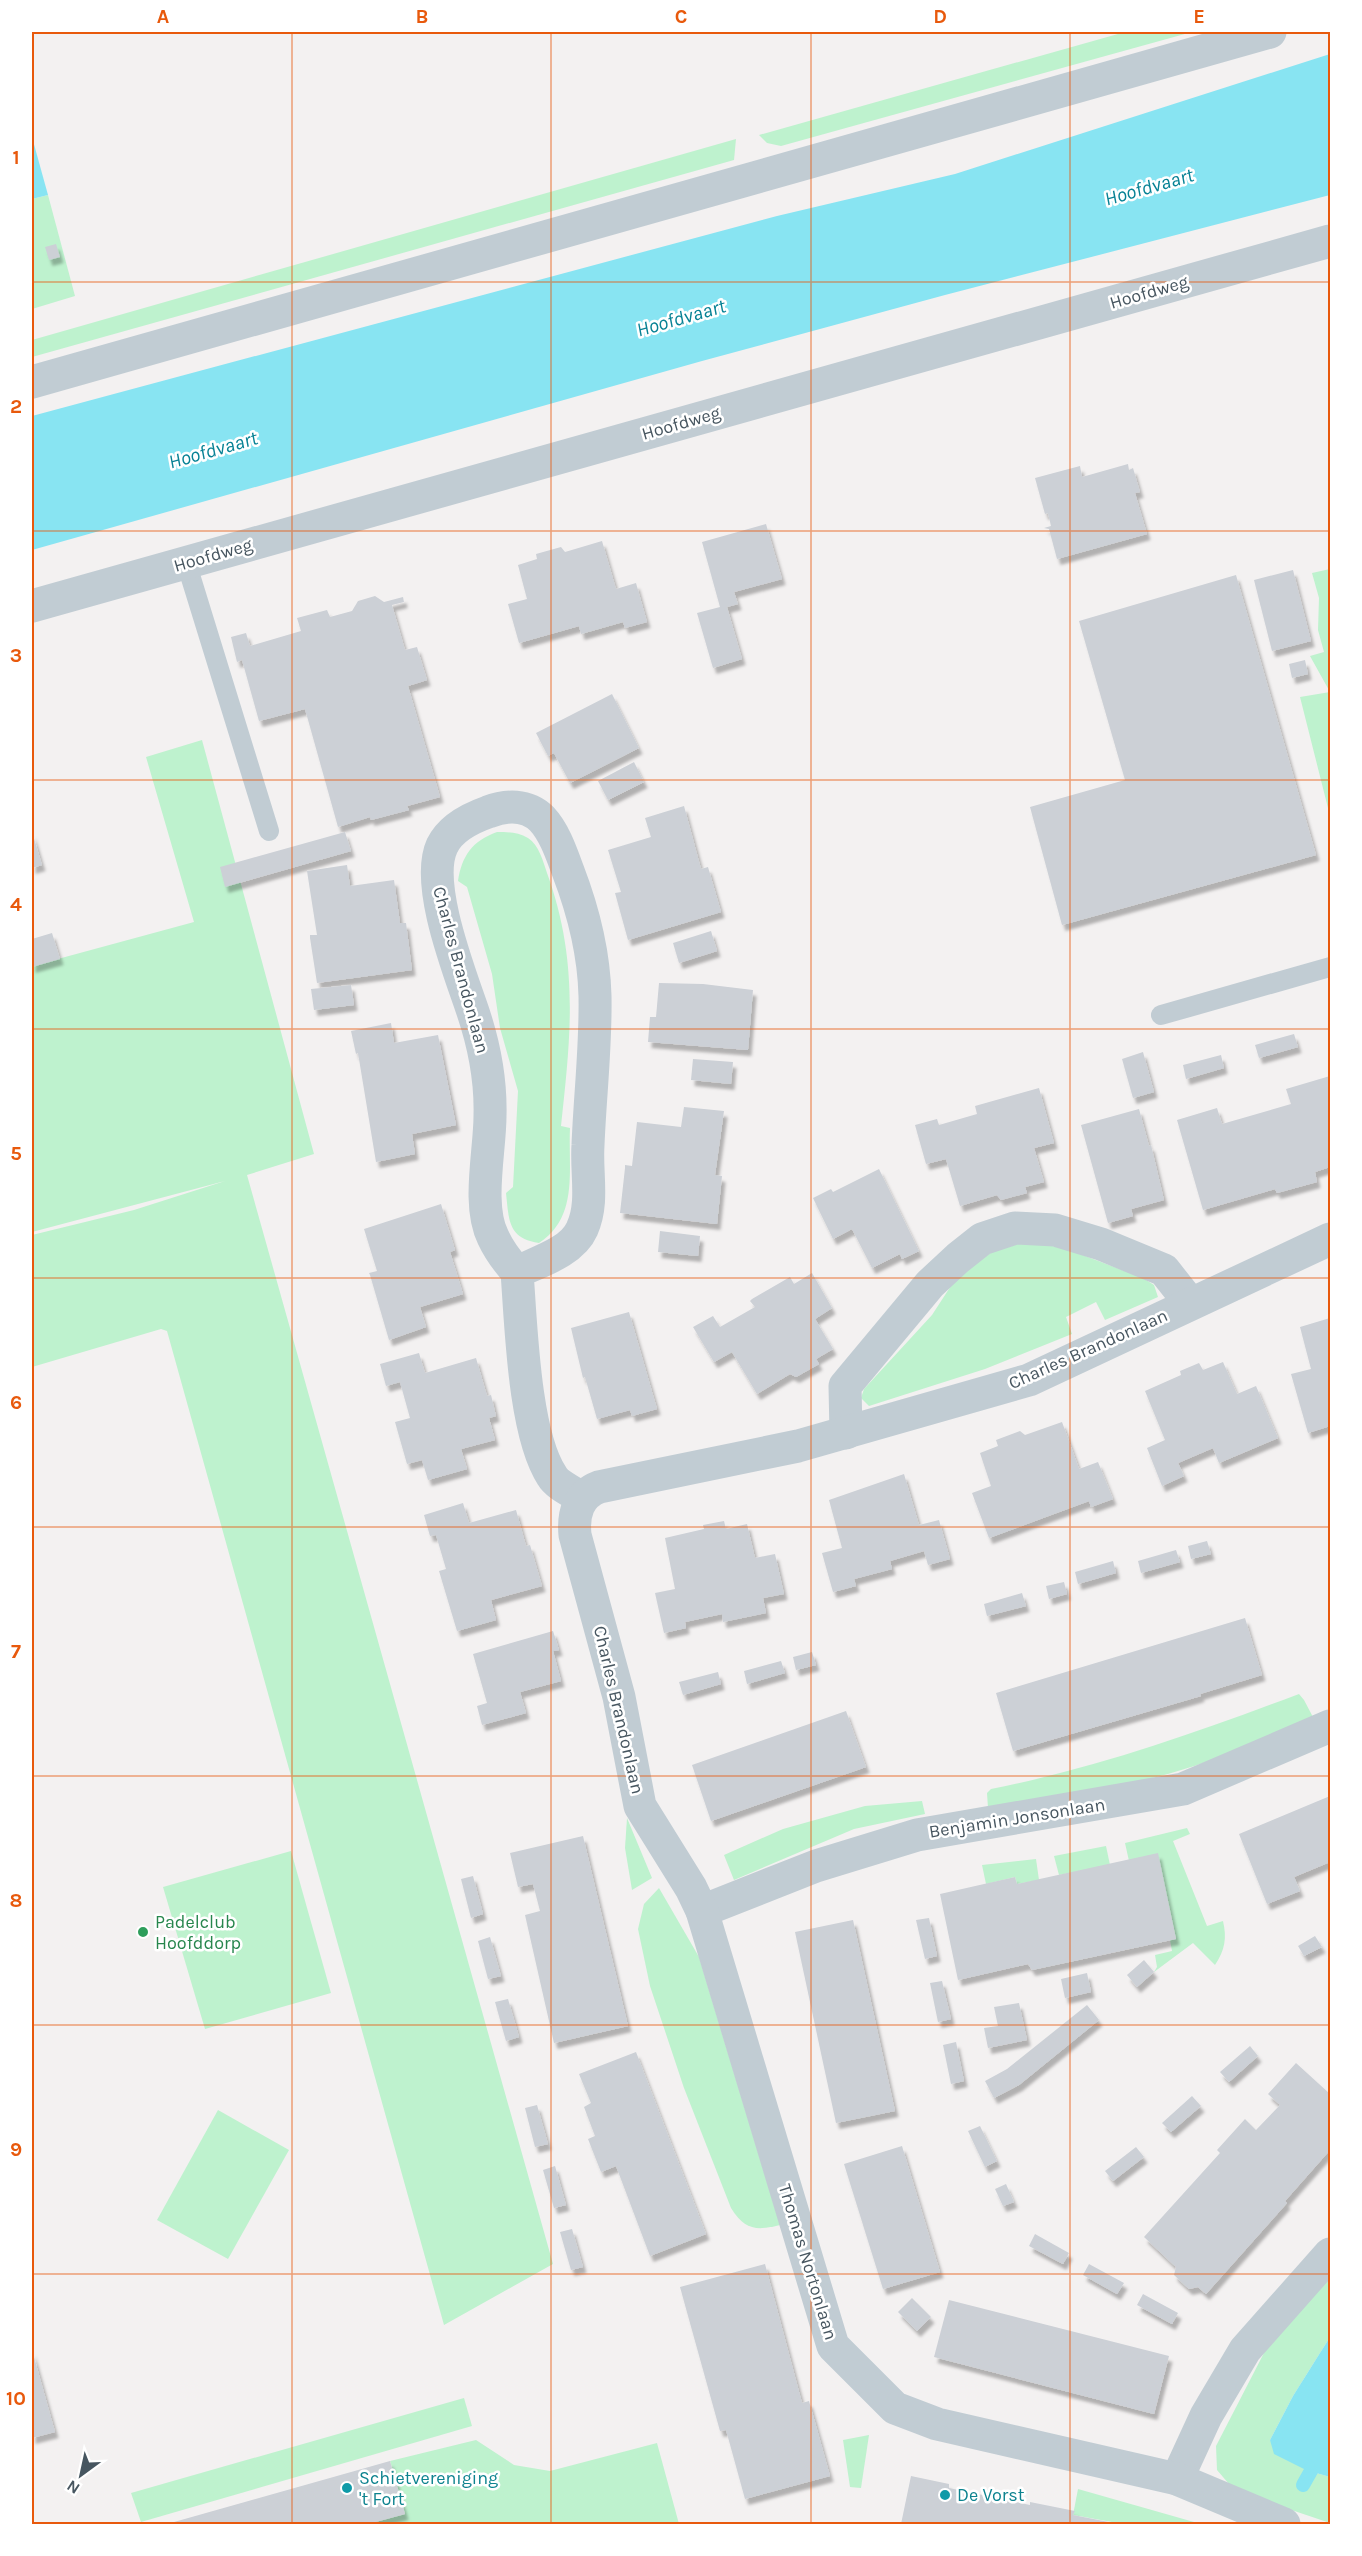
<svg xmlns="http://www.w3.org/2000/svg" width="1362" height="2556" font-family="Karla,sans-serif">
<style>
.green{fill:#bef2ce}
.water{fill:#88e4f2}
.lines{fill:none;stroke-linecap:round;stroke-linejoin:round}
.stream{stroke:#88e4f2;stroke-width:14}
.building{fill:#ccd0d6;filter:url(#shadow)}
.service{stroke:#c1ccd3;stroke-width:20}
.minor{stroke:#c1ccd3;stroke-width:33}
.tertiary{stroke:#c1ccd3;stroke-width:33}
.grid{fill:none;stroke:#e8590c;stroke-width:1.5;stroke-opacity:0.55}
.leisure-dot{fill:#2e9e5b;stroke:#fff;stroke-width:2}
.culture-dot{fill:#0f9aa8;stroke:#fff;stroke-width:2}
.labels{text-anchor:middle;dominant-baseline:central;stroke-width:5;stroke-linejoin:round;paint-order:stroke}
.street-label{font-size:18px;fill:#475660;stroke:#fff}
.leisure-label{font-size:18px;fill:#27864d;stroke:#fff;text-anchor:start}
.culture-label{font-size:18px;fill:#0d838f;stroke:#fff;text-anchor:start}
.water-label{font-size:20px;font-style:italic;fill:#078295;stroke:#fff}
.neatline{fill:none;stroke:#e8590c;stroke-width:2}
.grid-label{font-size:20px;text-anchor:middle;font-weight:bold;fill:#e8590c}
</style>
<defs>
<filter id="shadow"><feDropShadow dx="3.5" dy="6" stdDeviation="1.5" flood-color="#0004"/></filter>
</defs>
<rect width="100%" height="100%" fill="#f3f1f1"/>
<g class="green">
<polygon points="1125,32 1192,32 781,146 767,143 759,135"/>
<polygon points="736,139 734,160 32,357 32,340"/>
<polygon points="48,195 75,296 32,309 32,199"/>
<polygon points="1330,569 1330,816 1300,697 1330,692 1310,656 1324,652 1318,630 1319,598 1312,573"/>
<polygon points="202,740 314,1154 247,1175 553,2264 444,2325 167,1331 161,1329 32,1367 32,1235 134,1210 225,1181 32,1232 32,966 194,922 146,757"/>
<path d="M 497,832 C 507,832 518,832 528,838 C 539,845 543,861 547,873 C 579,961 571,1035 561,1126 L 570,1128 C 568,1170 579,1217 539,1243 C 508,1238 509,1221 506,1193 L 513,1187 L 518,1091 L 500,1028 L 492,974 L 467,887 L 458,881 C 462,856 472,841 497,832 Z"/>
<polygon points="1027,1241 1067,1249 1143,1278 1154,1285 1158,1297 1105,1320 1096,1302 1066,1317 1072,1334 985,1369 869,1406 861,1398 864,1389 932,1315 958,1275 1001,1246"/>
<path d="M 1299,1694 L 1304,1700 L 1314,1719 C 1266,1739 1218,1760 1168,1774 C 1109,1790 1049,1799 988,1808 L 987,1793 L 991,1789 C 1097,1768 1198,1732 1299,1694 Z"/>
<polygon points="922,1801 925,1814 854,1829 734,1880 724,1855 783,1829 865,1806"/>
<polygon points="627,1818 652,1878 632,1890 625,1848"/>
<path d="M 1187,1828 L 1190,1834 L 1173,1841 L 1207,1926 L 1223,1921 C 1227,1938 1225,1950 1215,1965 L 1193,1943 L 1154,1972 L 1157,1967 L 1155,1955 L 1172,1951 L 1170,1940 L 1176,1939 L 1158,1858 L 1129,1861 L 1125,1843 Z"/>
<polygon points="1106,1846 1110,1865 1059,1875 1054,1856"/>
<polygon points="291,1851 331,1993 205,2029 163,1887"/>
<polygon points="1036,1859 1039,1880 1017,1884 1015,1877 986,1884 982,1865"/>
<path d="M 659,1888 L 699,1957 L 780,2225 C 756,2231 745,2230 731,2208 L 684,2088 L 650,1986 L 638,1929 L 644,1904 Z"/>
<polygon points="218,2110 289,2150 228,2259 157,2220"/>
<polygon points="1330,2270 1330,2337 1293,2396 1270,2440 1306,2470 1330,2477 1330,2523 1235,2491 1217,2470 1216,2446 1265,2351"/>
<polygon points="464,2398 472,2426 141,2522 131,2493"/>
<polygon points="869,2435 861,2488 850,2487 843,2440"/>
<polygon points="476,2440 514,2465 550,2471 657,2443 679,2524 368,2524 405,2514 390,2461"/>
<polygon points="1078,2489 1201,2524 1123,2524 1073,2515"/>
</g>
<g class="water">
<polygon points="1330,54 1330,195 945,295 702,361 32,550 32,416 777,216 955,174"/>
<polygon points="32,137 48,195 32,199"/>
<polygon points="1330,2337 1330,2477 1306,2470 1274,2454 1270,2440 1293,2396"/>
</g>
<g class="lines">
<polyline class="stream" points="1303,2485 1330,2437"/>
</g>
<g class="building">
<polygon points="56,244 60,257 49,260 45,247"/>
<polygon points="1128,464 1129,470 1133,468 1140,492 1135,493 1147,534 1057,559 1049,529 1044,528 1051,526 1048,513 1045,514 1035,478 1080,466 1082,477"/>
<polygon points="766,524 782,579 734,592 738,604 727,607 742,659 713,668 697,613 720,607 702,542"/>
<polygon points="602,541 616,589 636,583 647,622 625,628 623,622 581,634 579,626 519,643 508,604 527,599 518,565 537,559 536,554 561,547 565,552"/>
<polygon points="1293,570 1311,641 1272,651 1254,580"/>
<polygon points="1236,575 1316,855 1062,925 1030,807 1125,780 1079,621"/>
<polygon points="375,596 384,602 403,597 404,602 392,605 405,650 417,647 427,680 408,686 440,797 407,806 409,810 371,820 370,817 338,827 305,709 259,721 242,660 237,662 231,637 246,633 250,646 301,631 297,618 327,610 330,617 352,611 358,601"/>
<polygon points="1305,660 1308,674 1292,678 1289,664"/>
<polygon points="612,694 639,748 570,783 554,753 548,756 536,733"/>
<polygon points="634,762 644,782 608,800 598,781"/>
<polygon points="684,806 701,869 708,867 721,912 628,940 615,893 621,892 608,850 651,837 645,818"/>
<polygon points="32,832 42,865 32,868"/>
<polygon points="345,832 351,851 225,887 220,867"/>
<polygon points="347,865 350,886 394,880 400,923 406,923 412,970 317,983 310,938 310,935 317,935 307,871"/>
<polygon points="711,931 717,951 679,963 673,943"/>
<polygon points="52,933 60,959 32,967 32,939"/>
<polygon points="659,983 703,984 753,990 748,1050 648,1042 650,1017 656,1017"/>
<polygon points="351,985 354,1005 314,1010 311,989"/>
<polygon points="391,1023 394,1043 438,1035 456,1125 412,1134 415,1154 376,1162 358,1053 356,1054 351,1031"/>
<polygon points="1294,1034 1298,1047 1259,1058 1255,1045"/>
<polygon points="1143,1052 1154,1092 1133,1098 1122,1059"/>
<polygon points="1221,1055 1224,1068 1186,1079 1183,1065"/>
<polygon points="693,1059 733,1062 731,1084 691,1080"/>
<polygon points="1330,1076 1330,1167 1315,1172 1317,1182 1277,1193 1275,1189 1203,1210 1177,1120 1217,1108 1222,1124 1291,1104 1286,1089"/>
<polygon points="1039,1088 1054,1143 1034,1148 1044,1182 1025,1187 1027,1193 1001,1200 997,1195 960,1206 946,1159 926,1164 915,1125 937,1119 939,1125 977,1114 975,1106"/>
<polygon points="684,1107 724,1111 715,1175 722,1176 717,1224 620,1213 625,1168 625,1165 632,1166 637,1122 681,1127"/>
<polygon points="1139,1109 1149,1146 1151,1145 1164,1200 1131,1209 1133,1216 1108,1223 1081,1125"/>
<polygon points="879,1169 919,1251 902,1259 900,1254 872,1268 852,1229 833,1239 813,1198 831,1189 833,1192"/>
<polygon points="441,1204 455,1250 450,1252 463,1294 420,1307 426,1327 389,1340 370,1275 369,1273 377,1271 364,1229"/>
<polygon points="660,1231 700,1236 698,1256 658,1252"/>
<polygon points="812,1273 832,1308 815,1319 833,1349 816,1359 819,1364 796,1377 790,1374 757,1394 732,1352 714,1362 693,1327 713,1316 720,1327 755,1307 750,1301 752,1299 790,1277 794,1284"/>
<polygon points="629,1312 657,1409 632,1416 630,1410 597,1419 585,1377 583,1378 571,1328"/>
<polygon points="1330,1318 1330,1426 1308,1433 1291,1374 1311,1369 1300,1327"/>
<polygon points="419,1353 425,1373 476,1358 487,1396 491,1395 496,1416 489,1418 495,1440 461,1449 467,1469 428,1480 422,1460 407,1464 395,1422 410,1418 400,1382 386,1386 380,1364"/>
<polygon points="1223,1362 1237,1394 1256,1386 1278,1438 1219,1463 1213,1448 1178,1463 1184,1476 1162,1486 1147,1448 1165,1440 1145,1391 1181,1375 1180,1371 1199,1363 1203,1370"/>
<polygon points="1062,1422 1079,1469 1098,1462 1113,1499 1091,1507 1089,1501 989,1538 972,1493 991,1486 980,1453 998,1446 996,1440 1020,1431 1025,1435"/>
<polygon points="904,1474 919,1525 939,1520 950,1559 928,1565 924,1551 890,1561 892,1569 854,1579 856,1586 833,1592 822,1553 842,1548 829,1500"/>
<polygon points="463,1503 469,1523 516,1510 526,1546 530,1545 542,1586 491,1600 496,1620 457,1631 439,1571 446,1569 436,1535 430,1536 424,1515"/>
<polygon points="724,1521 726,1529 747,1524 755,1558 775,1554 784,1594 763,1598 766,1613 723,1622 722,1614 685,1622 686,1628 664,1633 655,1593 675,1589 665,1538 704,1529 703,1525"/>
<polygon points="1207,1541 1211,1554 1191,1559 1188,1546"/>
<polygon points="1176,1550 1180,1562 1141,1573 1138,1561"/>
<polygon points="1113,1561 1116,1573 1078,1584 1075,1572"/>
<polygon points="1064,1582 1067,1594 1049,1599 1046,1586"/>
<polygon points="1022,1593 1026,1606 987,1616 984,1604"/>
<polygon points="1245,1618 1262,1675 1200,1694 1201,1696 1013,1751 996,1693"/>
<polygon points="553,1631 559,1650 553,1651 561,1681 520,1692 526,1713 482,1725 477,1706 487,1703 473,1654"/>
<polygon points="812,1652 816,1665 796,1670 793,1657"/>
<polygon points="781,1661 785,1673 747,1684 744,1671"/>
<polygon points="718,1672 721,1684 683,1695 679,1682"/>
<polygon points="846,1711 866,1767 711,1821 692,1765"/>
<polygon points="1330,1796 1330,1862 1294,1877 1300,1891 1267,1904 1239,1834"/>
<polygon points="583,1836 628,2026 554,2043 525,1915 540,1911 533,1884 518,1887 510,1853"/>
<polygon points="1158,1853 1176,1939 1032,1970 1028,1964 958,1980 940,1894 1015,1877 1017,1884"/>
<polygon points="473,1876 483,1914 471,1918 461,1879"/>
<polygon points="929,1918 937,1956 925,1959 916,1920"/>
<polygon points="853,1920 895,2111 836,2123 795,1932"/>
<polygon points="1315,1936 1322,1947 1304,1956 1298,1946"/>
<polygon points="490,1937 501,1976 488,1979 478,1941"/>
<polygon points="1144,1960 1154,1972 1137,1987 1127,1975"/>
<polygon points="1087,1973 1091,1992 1065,1998 1061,1979"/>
<polygon points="942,1981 951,2019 938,2022 930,1983"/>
<polygon points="508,1999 519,2037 506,2041 495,2002"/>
<polygon points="1019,2003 1027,2040 988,2048 984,2028 998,2026 994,2007"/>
<polygon points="1087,2005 1099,2020 1019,2085 994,2098 985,2081 1007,2069"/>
<polygon points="956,2042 964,2081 951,2084 943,2045"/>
<polygon points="1250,2046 1258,2056 1229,2082 1220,2072"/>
<polygon points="636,2052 706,2234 650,2256 616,2166 601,2172 588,2139 595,2136 584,2107 591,2103 579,2074"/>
<polygon points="1296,2063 1330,2094 1330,2150 1285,2201 1287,2203 1206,2294 1198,2287 1189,2289 1174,2275 1176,2267 1144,2237 1220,2153 1217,2150 1245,2119 1256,2130 1280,2105 1268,2094"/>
<polygon points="1192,2096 1201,2106 1171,2132 1162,2123"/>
<polygon points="537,2105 548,2144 535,2147 525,2108"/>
<polygon points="980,2126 997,2161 985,2167 968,2131"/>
<polygon points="902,2146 940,2272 883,2289 844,2164"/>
<polygon points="1136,2147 1144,2157 1113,2181 1105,2171"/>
<polygon points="555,2166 566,2205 554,2208 543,2170"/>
<polygon points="1006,2184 1014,2202 1003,2206 995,2189"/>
<polygon points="572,2229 583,2267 571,2270 560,2232"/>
<polygon points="1035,2234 1069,2253 1063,2264 1029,2246"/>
<polygon points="765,2264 802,2403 809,2401 830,2476 745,2499 726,2430 720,2431 680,2287"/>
<polygon points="1089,2264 1124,2283 1117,2294 1083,2275"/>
<polygon points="1143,2294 1178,2313 1172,2324 1137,2305"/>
<polygon points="912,2298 931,2317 917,2331 898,2312"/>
<polygon points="949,2300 1169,2356 1154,2414 934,2357"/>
<polygon points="32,2350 55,2432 32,2438"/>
<polygon points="390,2461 405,2514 368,2524 167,2524"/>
<polygon points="911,2476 949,2484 949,2488 1030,2505 1030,2502 1075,2511 1073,2515 1119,2524 901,2524"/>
</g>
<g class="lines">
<g class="service">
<polyline points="186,562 269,831"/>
<polyline points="1161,1015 1330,967"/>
</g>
<g class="minor">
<path d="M 517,1272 C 508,1262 499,1250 493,1237 C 477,1205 490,1151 490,1116 C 491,1079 483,1040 471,1006 C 458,968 425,883 442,846 C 450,829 471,818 488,812 C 506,805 527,804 542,819 C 555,833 562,855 568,871 C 583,910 594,955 595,996 C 596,1046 590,1095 588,1145 C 586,1173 594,1203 582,1229 C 572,1252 538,1262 517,1272 C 521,1324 524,1434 552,1476 C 557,1485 573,1492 582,1498"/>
<polyline points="846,1433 845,1386 930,1284 958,1258 982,1239 1015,1228 1055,1230 1101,1244 1164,1270 1190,1303"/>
<polyline points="702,1911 816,1866 917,1835 1183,1789 1330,1726"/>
<polyline points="1177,2479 1206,2416 1245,2350 1330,2254"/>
<path d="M 1284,2524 L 1177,2479 L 937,2424 L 895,2408 L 833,2346 L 702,1911 L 691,1888 L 640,1806 L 619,1697 L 575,1535 C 573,1514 578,1495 599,1487 L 798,1446 L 1029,1380 L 1330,1239"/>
</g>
<g class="tertiary">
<polyline points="32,382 1270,32"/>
<polyline points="32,606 1330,241"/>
</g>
</g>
<path class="grid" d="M 292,32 L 292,2524M 551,32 L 551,2524M 811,32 L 811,2524M 1070,32 L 1070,2524M 32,282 L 1330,282M 32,531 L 1330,531M 32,780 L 1330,780M 32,1029 L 1330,1029M 32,1278 L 1330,1278M 32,1527 L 1330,1527M 32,1776 L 1330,1776M 32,2025 L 1330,2025M 32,2274 L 1330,2274"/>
<circle class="leisure-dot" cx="143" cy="1932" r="6"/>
<g class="culture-dot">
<circle cx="347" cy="2488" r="6"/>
<circle cx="945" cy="2495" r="6"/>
</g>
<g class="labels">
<g class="street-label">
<text transform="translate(1149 292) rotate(-16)">Hoofdweg</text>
<text transform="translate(681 423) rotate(-16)">Hoofdweg</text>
<text transform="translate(213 555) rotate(-16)">Hoofdweg</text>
<text transform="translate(461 970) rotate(75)">Charles Brandonlaan</text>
<text transform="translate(1088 1349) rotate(-24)">Charles Brandonlaan</text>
<text transform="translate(619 1710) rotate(77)">Charles Brandonlaan</text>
<text transform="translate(1017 1818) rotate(-9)">Benjamin Jonsonlaan</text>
<text transform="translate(808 2262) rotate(73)">Thomas Nortonlaan</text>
</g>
<g class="leisure-label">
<text x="155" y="1922">Padelclub<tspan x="155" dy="21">Hoofddorp</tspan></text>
</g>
<g class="culture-label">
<text x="359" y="2478">Schietvereniging<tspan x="359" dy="21">'t Fort</tspan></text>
<text x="957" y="2495">De Vorst</text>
</g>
<g class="water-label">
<text transform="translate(1149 187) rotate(-16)">Hoofdvaart</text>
<text transform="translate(681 318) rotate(-16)">Hoofdvaart</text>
<text transform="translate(213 450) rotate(-16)">Hoofdvaart</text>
</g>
</g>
<rect width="1362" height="2556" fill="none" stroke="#ffffff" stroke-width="66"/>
<g transform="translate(81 2475) rotate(213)" stroke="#ffffff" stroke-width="4.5" paint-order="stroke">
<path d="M0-4.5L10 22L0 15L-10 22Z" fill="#475660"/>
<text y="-9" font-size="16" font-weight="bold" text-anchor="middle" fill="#475660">N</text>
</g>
<rect x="33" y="33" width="1296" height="2490" class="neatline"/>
<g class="grid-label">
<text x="163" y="23">A</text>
<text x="422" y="23">B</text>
<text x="681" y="23">C</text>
<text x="940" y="23">D</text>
<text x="1199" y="23">E</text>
<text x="16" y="164">1</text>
<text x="16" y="413">2</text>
<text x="16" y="662">3</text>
<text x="16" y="911">4</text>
<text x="16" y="1160">5</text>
<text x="16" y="1409">6</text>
<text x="16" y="1658">7</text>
<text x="16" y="1907">8</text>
<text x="16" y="2156">9</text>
<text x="16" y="2405">10</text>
</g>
</svg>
